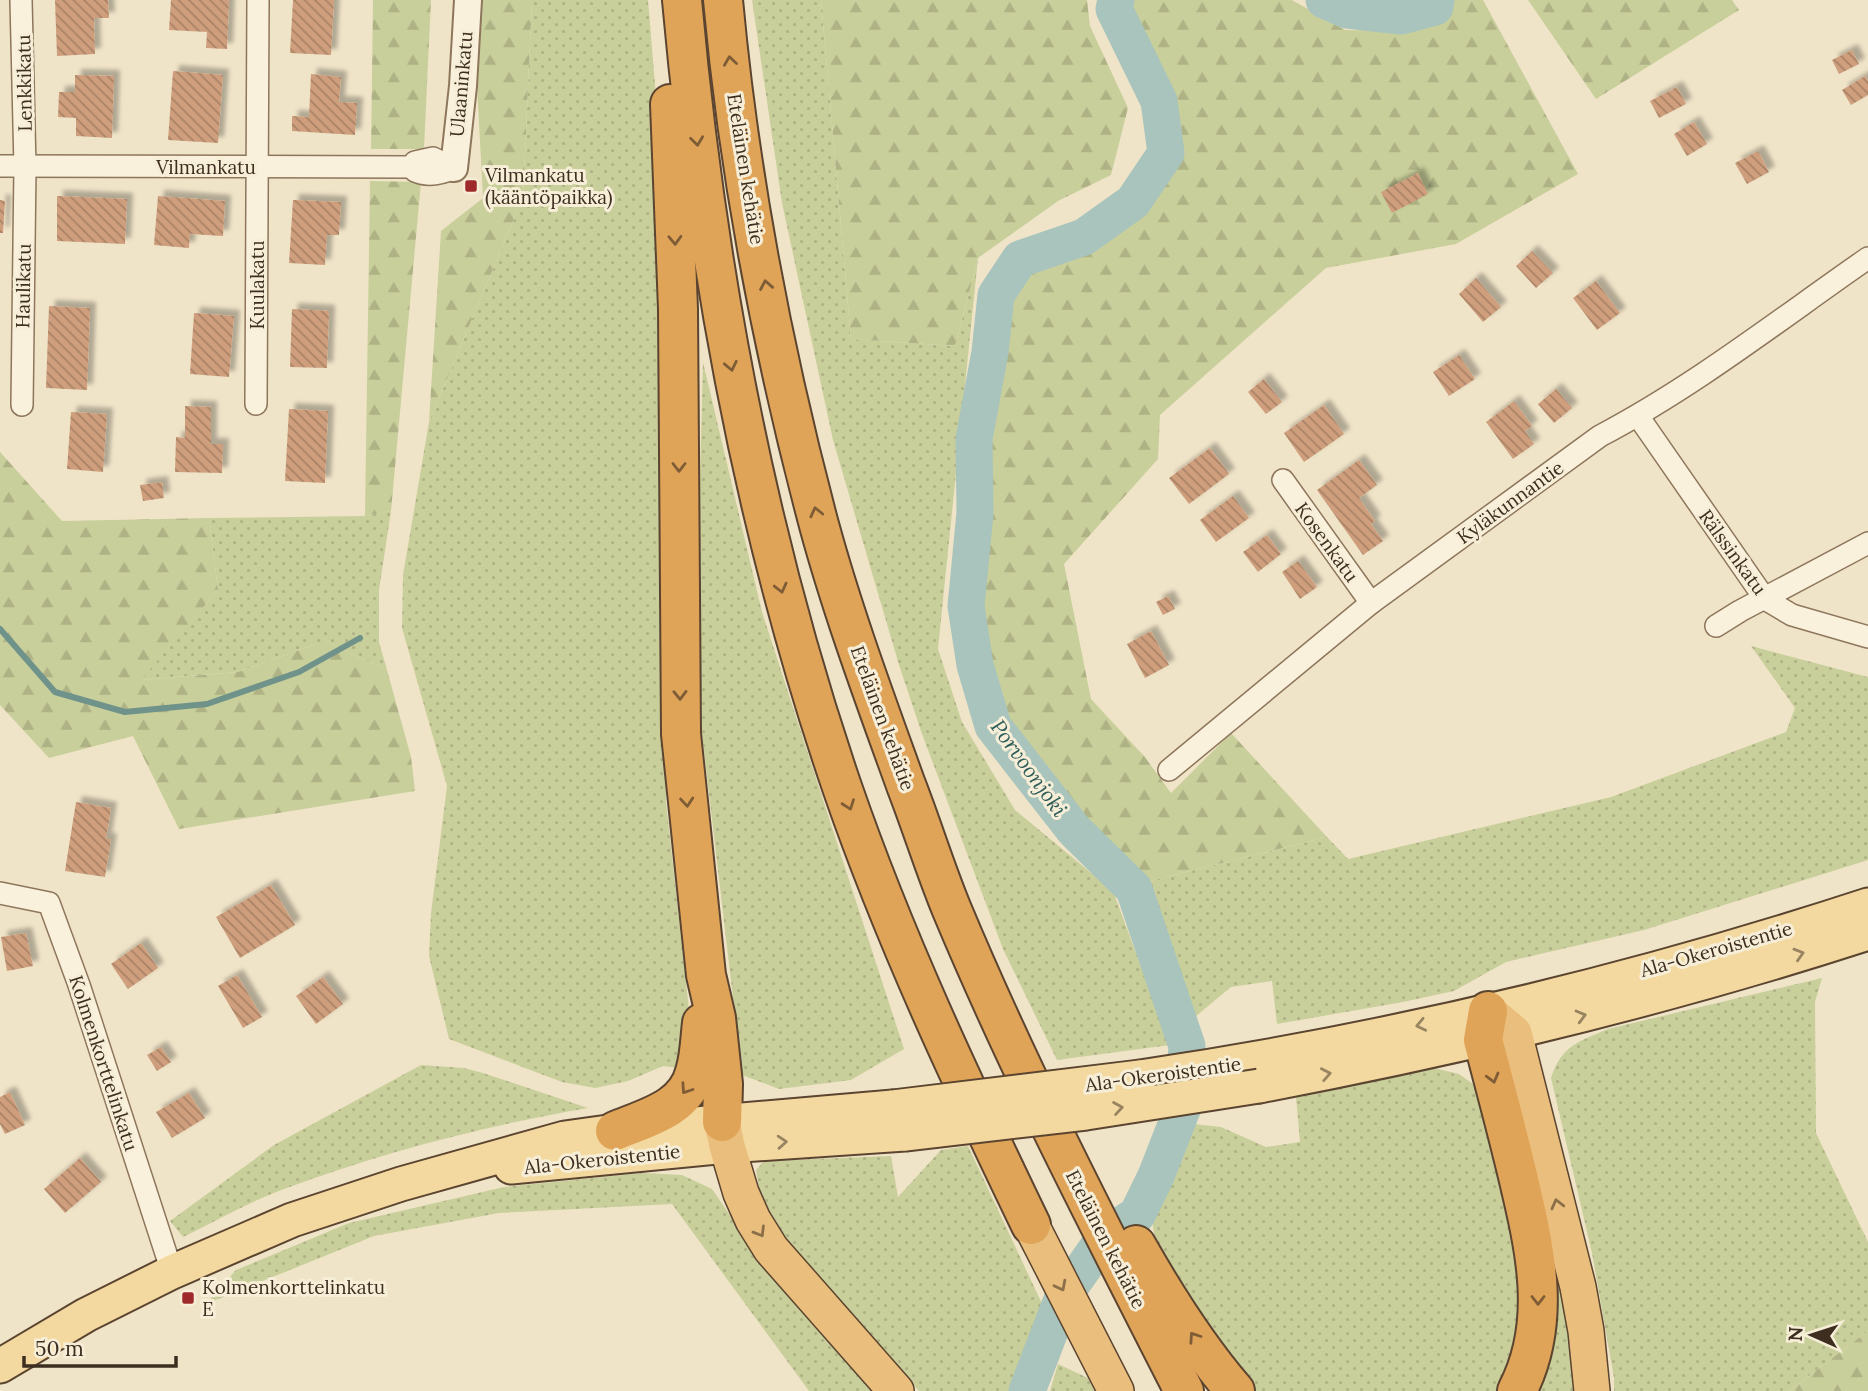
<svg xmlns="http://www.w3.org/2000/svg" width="1868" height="1391" font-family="Lora,serif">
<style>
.grass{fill:url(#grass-dots)}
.forest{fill:url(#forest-firs)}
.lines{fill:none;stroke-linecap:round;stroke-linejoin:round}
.stream{stroke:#6f938a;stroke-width:6}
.river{stroke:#a9c4bc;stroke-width:37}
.building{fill:url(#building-back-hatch);filter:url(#shadow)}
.minor-casing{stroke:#8d765c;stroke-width:24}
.tertiary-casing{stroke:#8d765c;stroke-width:30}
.primary-casing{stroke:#5b4430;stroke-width:37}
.trunk-casing{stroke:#5b4430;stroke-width:38}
.motorway-casing{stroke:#5b4430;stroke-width:42}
.minor{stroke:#faf1dc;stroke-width:21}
.tertiary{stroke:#faf1dc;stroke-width:26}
.primary{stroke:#f3d9a0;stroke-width:33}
.trunk{stroke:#eabe7c;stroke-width:35}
.motorway{stroke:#e0a458;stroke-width:38}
.primary-bridge-casing{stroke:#5b4430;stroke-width:37;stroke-linecap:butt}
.primary-bridge{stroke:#f3d9a0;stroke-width:33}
.oneway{stroke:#7e5d36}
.oneway2{stroke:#988460}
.oneway3{stroke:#8b6f49}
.poi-dot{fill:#9e2a2b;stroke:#f7eed8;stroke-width:2.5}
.labels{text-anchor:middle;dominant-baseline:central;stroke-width:6;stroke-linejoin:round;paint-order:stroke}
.street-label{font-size:19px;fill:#3d2e20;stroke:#f7eed8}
.poi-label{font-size:19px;fill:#3d2e20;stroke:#f7eed8;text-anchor:start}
.water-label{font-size:21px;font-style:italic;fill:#2f5d5a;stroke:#f7eed8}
</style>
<defs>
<pattern id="grass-dots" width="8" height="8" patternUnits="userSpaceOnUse" patternTransform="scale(1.75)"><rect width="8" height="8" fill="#c9cf9b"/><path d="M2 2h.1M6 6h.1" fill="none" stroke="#aeb285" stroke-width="1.8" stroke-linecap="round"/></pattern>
<pattern id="forest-firs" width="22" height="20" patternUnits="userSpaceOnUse" patternTransform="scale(1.75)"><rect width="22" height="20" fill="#c9cf9b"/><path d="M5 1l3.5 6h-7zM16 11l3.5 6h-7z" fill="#aeb285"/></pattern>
<pattern id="building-back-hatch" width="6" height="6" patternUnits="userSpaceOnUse" patternTransform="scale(1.75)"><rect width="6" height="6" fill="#cf9f7d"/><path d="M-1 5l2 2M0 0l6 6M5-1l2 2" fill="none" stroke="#a98266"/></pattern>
<filter id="shadow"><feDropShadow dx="6" dy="-6" stdDeviation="2" flood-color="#0004"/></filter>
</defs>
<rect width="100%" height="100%" fill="#f0e4c8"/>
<g class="grass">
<polygon points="532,0 648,0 658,120 666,609 666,802 690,1018 686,1069 663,1066 628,1081 595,1088 562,1082 449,1039 429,956 431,913 447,786 402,628 403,575 429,422 523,197"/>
<polygon points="752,0 821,0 851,339 955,346 978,258 938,649 962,722 1015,810 1113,891 1170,1045 1057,1060 1003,949 922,734 899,665 833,440 782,203"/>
<polygon points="703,362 762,612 904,1049 851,1080 779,1089 742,1075 702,734 698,559"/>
<polygon points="391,511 379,590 379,642 387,670 324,641 238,672 140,680 218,590 209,518 365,516"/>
<polygon points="1751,646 1868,677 1868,860 1644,930 1506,962 1454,991 1403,1002 1277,1024 1272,981 1231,987 1195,1017 1142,883 1327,837 1348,859 1611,797 1786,732 1795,708"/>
<path d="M 1822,978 L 1815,1002 L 1816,1133 L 1868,1242 L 1868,1331 L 1789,1391 L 1614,1391 L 1614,1378 L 1592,1253 L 1551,1078 C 1562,1045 1578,1042 1608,1029 Z"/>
<path d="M 421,1065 L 464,1068 L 483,1073 L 588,1108 C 484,1126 383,1152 284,1189 C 249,1202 216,1221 183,1237 L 170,1221 L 274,1145 Z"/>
<polygon points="1434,1068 1459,1074 1473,1084 1488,1115 1527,1275 1523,1318 1499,1391 1254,1391 1155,1243 1152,1219 1194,1124 1221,1127 1266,1147 1300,1142 1296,1097"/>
<polygon points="1525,1111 1574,1325 1578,1391 1534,1391"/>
<polygon points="968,1146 1045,1310 1012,1381 1009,1391 919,1391 791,1247 761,1199 756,1170 764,1161 891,1156 898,1197 941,1150"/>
<polygon points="643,1173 682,1175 712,1189 748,1241 873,1391 809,1391 672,1204 499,1213 374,1236 206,1304 236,1270 349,1223 504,1187"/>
<polygon points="1058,1364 1088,1378 1095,1391 1050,1391"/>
</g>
<g class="forest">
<polygon points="373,0 431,0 424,149 371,149"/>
<polygon points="478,0 532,0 523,197 429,422 441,231 483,198 476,67"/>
<polygon points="821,0 1087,0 1090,26 1128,108 1111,175 1058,201 978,258 955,346 851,339"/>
<polygon points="1128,0 1292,0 1345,30 1410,31 1441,23 1448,0 1483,0 1578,174 1456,244 1326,268 1160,415 1158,459 1064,564 1091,699 1144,756 1171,793 1231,733 1327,837 1142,883 1081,818 1000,711 985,651 980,603 987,514 983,440 1009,300 1033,270 1090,247 1138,211 1175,161 1170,94 1125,5"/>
<polygon points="1528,0 1732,0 1739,10 1596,99"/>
<polygon points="370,181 421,182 391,511 365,516"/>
<polygon points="0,452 62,521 209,518 218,590 141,680 238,672 324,641 387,670 411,757 415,791 179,829 133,736 49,758 0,705"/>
<polygon points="1868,1331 1868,1391 1789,1391"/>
</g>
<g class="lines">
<polyline class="stream" points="0,629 55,692 125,712 207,704 299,672 360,638"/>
<g class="river">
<polyline points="1324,0 1347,10 1401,16 1435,7 1436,0"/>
<polyline points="1027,1391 1063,1297 1107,1234 1137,1215 1156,1176 1183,1107 1187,1046 1134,889 1074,830 993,726 975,665 966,606 975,513 974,439 990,352 996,295 1020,259 1084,237 1133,202 1166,153 1159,101 1114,9 1116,0"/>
</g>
</g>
<g class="building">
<polygon points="55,0 108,0 109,18 94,18 95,54 57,56"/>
<polygon points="171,0 229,0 227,49 206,48 207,32 169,30"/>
<polygon points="293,0 334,0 331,55 290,53"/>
<polygon points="1852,50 1859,64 1839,74 1832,60"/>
<polygon points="173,71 223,75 218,143 168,140"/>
<polygon points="311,74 341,77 339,102 357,103 355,135 292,131 292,116 309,117"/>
<polygon points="75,75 114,76 112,138 76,136 76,118 58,117 59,92 75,92"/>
<polygon points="1865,76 1868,81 1868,95 1851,105 1842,90"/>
<polygon points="1677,87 1686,104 1659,118 1650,101"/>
<polygon points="1694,122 1707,144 1687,156 1674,134"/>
<polygon points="1758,151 1769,172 1747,184 1735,163"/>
<polygon points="1418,173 1428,194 1392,213 1381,192"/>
<polygon points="57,196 127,199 125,244 57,241"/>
<polygon points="158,196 225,201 223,236 190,234 189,248 154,245"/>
<polygon points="0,200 5,201 3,233 0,233"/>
<polygon points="293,200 341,202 339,235 327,235 325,265 289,263"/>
<polygon points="1532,251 1553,273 1536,288 1516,266"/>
<polygon points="1476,278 1501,307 1483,322 1459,294"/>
<polygon points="1596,281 1620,313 1597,330 1573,298"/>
<polygon points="49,306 90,308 87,390 46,388"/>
<polygon points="292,309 329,311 327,368 290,367"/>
<polygon points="194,313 234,316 229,377 190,374"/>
<polygon points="1459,355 1475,379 1449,396 1433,372"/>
<polygon points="1264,379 1282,402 1266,414 1248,392"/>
<polygon points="1556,389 1572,408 1554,423 1538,404"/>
<polygon points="1514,401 1532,426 1525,431 1534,444 1513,459 1486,422"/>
<polygon points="1324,405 1344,434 1304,462 1284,433"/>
<polygon points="185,406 211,407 211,444 223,444 222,473 175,472 176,437 185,438"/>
<polygon points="289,409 328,411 325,483 285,481"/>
<polygon points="71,412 107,414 103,472 67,469"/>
<polygon points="1210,448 1229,474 1189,504 1169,478"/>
<polygon points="1359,460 1377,485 1359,498 1375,521 1371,524 1383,541 1363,555 1317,490"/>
<polygon points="162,482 164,498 143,501 140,485"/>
<polygon points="1233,496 1249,518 1216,542 1200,520"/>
<polygon points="1267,535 1281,554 1258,572 1243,552"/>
<polygon points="1298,561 1317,587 1300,599 1282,572"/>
<polygon points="1168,596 1175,609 1163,615 1156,602"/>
<polygon points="1151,631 1169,665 1145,678 1127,644"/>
<polygon points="76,802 111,808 106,839 111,839 105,877 65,871"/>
<polygon points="271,885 295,925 240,958 216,917"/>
<polygon points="26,933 33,966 7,971 1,937"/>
<polygon points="141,943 158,968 128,989 111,964"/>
<polygon points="237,975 262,1017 243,1028 218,986"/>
<polygon points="323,977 343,1004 316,1024 296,996"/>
<polygon points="161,1047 171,1062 157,1071 147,1055"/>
<polygon points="10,1092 25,1125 5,1134 0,1124 0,1097"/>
<polygon points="189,1093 205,1118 172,1138 156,1112"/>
<polygon points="80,1158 101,1182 65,1213 44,1189"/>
</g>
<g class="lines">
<defs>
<g id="minor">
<polyline points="21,0 25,167 22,405"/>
<polyline points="0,166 412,167 415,162 433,158 454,168"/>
<path d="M 412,167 L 415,171 C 428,177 441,174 454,168"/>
<polyline points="256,404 258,0"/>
<polyline points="1638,416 1765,599 1792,615 1868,637"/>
<polyline points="1283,480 1371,603"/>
<polyline points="1716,626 1740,611 1868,543"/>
<path d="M 1169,770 L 1371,603 L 1600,436 C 1695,386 1780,319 1868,258"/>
<polyline points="0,893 49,903 79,985 172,1272"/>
</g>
<polyline id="tertiary" points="454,168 463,86 468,0"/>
<g id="primary">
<path d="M 1140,1077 C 1384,1041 1633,982 1868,905"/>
<path d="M 1259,1086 C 1465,1047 1668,998 1868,933"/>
<polyline points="511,1167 727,1146 905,1134"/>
<polyline points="0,1366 86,1315 172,1272 292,1220 401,1184 565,1138 615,1131 893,1107"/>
</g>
<g id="trunk">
<polyline points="1488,1011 1514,1033 1578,1287 1586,1331 1592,1391"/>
<polyline points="722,1122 727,1146 741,1193 753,1220 771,1249 896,1391"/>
<polyline points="1031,1225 1116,1391"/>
</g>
<g id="motorway">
<path d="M 682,0 C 706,268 755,533 842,787 C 894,938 962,1082 1031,1225"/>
<path d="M 723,0 C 739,174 774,356 819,525 C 843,613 875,699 906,785 C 922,826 935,869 952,910 C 1021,1075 1103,1232 1184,1391"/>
<polyline points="670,104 678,309 681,734 706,975 716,1018 723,1084 722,1122"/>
<path d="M 1488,1011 L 1483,1040 C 1495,1085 1507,1130 1518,1176 C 1535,1248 1553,1322 1517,1391"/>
<path d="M 615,1131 C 646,1118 686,1109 695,1072 C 700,1056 700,1039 702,1023"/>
<path d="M 1136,1245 C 1165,1296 1197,1347 1235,1391"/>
</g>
</defs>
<use href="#minor" class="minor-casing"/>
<use href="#tertiary" class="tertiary-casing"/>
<use href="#primary" class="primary-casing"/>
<use href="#trunk" class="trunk-casing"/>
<use href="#motorway" class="motorway-casing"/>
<use href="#minor" class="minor"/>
<use href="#tertiary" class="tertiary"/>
<use href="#primary" class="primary"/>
<use href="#trunk" class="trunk"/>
<use href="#motorway" class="motorway"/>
<defs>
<g id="primary-bridge">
<polyline points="893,1107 1140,1077"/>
<polyline points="905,1134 1086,1113 1259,1086"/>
</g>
</defs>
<use href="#primary-bridge" class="primary-bridge-casing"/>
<use href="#primary-bridge" class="primary-bridge"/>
</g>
<defs><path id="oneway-chevron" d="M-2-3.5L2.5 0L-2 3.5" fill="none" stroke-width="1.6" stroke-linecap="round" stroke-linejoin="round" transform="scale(1.75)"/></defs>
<g class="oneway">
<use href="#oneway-chevron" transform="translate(730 61) rotate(-98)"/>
<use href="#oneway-chevron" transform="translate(697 141) rotate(83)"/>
<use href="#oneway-chevron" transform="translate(675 240) rotate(88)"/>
<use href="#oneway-chevron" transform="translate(766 285) rotate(-100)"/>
<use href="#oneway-chevron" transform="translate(731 366) rotate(78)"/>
<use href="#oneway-chevron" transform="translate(679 467) rotate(90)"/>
<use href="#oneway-chevron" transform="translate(816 512) rotate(-103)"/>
<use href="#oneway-chevron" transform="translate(781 588) rotate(76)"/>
<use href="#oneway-chevron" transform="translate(680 695) rotate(89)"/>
<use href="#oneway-chevron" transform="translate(687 802) rotate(85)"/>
<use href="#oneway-chevron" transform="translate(849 805) rotate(70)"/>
<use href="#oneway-chevron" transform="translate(1493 1078) rotate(75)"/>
<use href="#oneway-chevron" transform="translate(686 1089) rotate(124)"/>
<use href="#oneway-chevron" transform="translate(1538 1300) rotate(90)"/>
<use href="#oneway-chevron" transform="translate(1194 1337) rotate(-124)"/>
</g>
<g class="oneway2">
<use href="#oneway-chevron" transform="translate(1799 954) rotate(-17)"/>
<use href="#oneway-chevron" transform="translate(1581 1016) rotate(-15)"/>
<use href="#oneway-chevron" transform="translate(1421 1025) rotate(168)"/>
<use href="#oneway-chevron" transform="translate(1326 1074) rotate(-11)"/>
<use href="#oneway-chevron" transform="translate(1118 1108) rotate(-9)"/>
<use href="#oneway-chevron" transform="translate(782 1142) rotate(-4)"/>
</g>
<g class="oneway3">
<use href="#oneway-chevron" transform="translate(1557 1204) rotate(-104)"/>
<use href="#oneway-chevron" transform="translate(760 1232) rotate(59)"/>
<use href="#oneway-chevron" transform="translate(1061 1286) rotate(63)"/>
</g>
<g class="poi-dot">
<rect x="464" y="179" width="14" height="14" rx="3.5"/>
<rect x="181" y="1291" width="14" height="14" rx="3.5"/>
</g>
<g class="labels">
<g class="street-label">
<text transform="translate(24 83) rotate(-91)">Lenkkikatu</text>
<text transform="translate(461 84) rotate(-85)">Ulaaninkatu</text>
<text x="206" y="167">Vilmankatu</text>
<text transform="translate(746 169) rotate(81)">Eteläinen kehätie</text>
<text transform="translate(257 285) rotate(-90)">Kuulakatu</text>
<text transform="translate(23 286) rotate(-89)">Haulikatu</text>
<text transform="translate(1510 502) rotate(-36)">Kyläkunnantie</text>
<text transform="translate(1327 542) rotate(54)">Kosenkatu</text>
<text transform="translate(1733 552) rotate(54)">Rälssinkatu</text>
<text transform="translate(883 718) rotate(70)">Eteläinen kehätie</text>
<text transform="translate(1716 949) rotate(-16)">Ala-Okeroistentie</text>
<text transform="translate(104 1063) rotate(72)">Kolmenkorttelinkatu</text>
<text transform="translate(1163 1074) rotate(-8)">Ala-Okeroistentie</text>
<text transform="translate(602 1159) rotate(-6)">Ala-Okeroistentie</text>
<text transform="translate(1106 1239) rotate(63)">Eteläinen kehätie</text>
</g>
<g class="poi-label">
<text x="485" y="175">Vilmankatu<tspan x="485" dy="22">(kääntöpaikka)</tspan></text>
<text x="202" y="1287">Kolmenkorttelinkatu<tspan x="202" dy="22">E</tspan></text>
</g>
<g class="water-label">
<text transform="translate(1029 768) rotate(54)">Porvoonjoki</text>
</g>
</g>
<g transform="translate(1812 1335) rotate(273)" stroke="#f7eed8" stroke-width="5" paint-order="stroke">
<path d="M0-5L12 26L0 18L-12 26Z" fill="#3d2e20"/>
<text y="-10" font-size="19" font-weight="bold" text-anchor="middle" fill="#3d2e20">N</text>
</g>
<path d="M24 1356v10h152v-10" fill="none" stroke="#3d2e20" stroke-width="3.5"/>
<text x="35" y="1356" font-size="21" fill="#3d2e20" stroke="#f7eed8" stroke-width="5" paint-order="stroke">50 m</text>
</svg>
